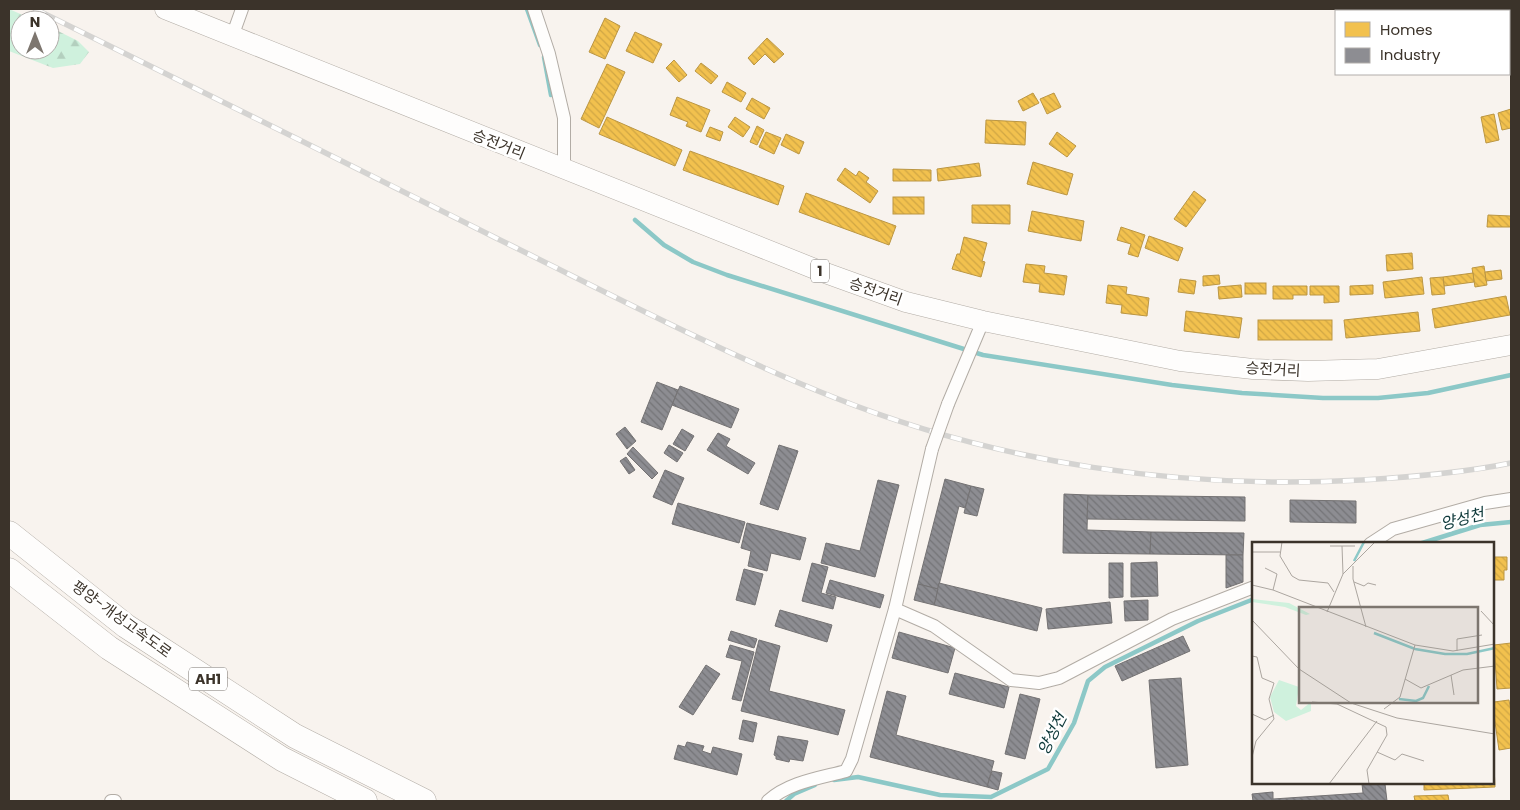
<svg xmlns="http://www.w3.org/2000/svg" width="1520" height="810" font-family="Poppins,'Noto Sans KR',sans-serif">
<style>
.forest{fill:url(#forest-firs)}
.homes{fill:url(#homes-back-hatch);stroke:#bb9643}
.industry{fill:url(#industry-back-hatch);stroke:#747273}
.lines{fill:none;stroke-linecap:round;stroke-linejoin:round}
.stream{stroke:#8cc8c7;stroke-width:4.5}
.minor-casing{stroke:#b2aca5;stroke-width:14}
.primary-casing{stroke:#b2aca5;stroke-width:21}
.motorway-casing{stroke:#b2aca5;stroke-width:25}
.minor{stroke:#fefdfc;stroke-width:12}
.primary{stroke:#fefdfc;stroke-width:20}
.motorway{stroke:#fefdfc;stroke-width:24}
.rail-casing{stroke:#d4d3d1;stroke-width:5.5}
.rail{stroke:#fff;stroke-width:4;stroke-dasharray:11;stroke-linecap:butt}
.minor-bridge-casing{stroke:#b2aca5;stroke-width:14;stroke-linecap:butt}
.minor-bridge{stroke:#fefdfc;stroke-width:12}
.labels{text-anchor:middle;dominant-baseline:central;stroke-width:5;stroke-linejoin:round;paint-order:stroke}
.shield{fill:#fff;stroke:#76706a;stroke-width:1}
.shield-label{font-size:14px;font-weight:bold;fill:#3b332a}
.street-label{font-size:15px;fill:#3b332a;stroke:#fff}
.water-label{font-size:16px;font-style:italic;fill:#0d3839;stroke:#fff}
.inset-river{fill:none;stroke:#8cc8c7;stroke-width:2.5}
.inset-road{fill:none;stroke:#aca6a0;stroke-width:1}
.view{fill:#7d766f;fill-opacity:0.15;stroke:#7d766f;stroke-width:2.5}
.inset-edge{fill:none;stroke:#3b332a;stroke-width:2.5}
</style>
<defs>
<pattern id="forest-firs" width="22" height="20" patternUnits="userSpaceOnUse" patternTransform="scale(1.25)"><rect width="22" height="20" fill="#cff1dd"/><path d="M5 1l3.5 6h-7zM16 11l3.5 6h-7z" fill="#b3cfbe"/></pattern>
<pattern id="homes-back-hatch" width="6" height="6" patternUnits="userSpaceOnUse" patternTransform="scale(1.25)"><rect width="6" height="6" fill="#f2c14e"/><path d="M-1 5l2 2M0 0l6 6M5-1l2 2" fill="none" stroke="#d0a644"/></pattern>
<pattern id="industry-back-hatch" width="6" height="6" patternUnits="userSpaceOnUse" patternTransform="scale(1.25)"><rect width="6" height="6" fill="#8d8d92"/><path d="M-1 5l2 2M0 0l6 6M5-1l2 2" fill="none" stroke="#747477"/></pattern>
</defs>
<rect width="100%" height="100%" fill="#f8f3ee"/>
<polygon class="forest" points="9,9 34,20 20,20 20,50 50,50 50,27 78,41 89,52 80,64 53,68 9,51"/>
<g class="homes">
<polygon points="1509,17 1511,18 1510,32 1509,32"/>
<polygon points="605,18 620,26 605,59 589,52"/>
<polygon points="635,32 662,44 653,63 626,51"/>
<polygon points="1509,34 1511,34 1510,56 1509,55"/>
<polygon points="767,38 784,54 774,63 765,54 754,65 748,58"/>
<polygon points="674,60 687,75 679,82 666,68"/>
<polygon points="701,63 718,76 711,84 695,71"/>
<polygon points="607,64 625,72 599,128 581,119"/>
<polygon points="727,82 746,93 741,102 722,92"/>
<polygon points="1033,93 1039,103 1023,111 1018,101"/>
<polygon points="1054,93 1061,107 1047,114 1040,99"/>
<polygon points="677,97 710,110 701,132 686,126 688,122 670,115"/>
<polygon points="752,98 770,108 764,119 746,109"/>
<polygon points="1511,109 1511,128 1502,130 1498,113"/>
<polygon points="1494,114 1499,140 1486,143 1481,117"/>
<polygon points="607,117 682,150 675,166 599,134"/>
<polygon points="735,117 750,127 743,137 728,127"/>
<polygon points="986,120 1026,122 1025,145 985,143"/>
<polygon points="757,126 764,130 757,145 750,142"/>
<polygon points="710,127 723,132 720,141 706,136"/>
<polygon points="766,132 781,138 774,154 759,147"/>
<polygon points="1057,132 1076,146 1067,157 1049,144"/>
<polygon points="786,134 804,142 799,154 781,145"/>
<polygon points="690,151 784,186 778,205 683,170"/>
<polygon points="1033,162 1073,174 1067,195 1027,184"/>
<polygon points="979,163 981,176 938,181 937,169"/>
<polygon points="845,168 856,176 859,171 869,178 866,182 878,191 870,203 837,180"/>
<polygon points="893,169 931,170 931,181 893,181"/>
<polygon points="1194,191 1206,200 1186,227 1174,219"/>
<polygon points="806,193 896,226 889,245 799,212"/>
<rect x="893" y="197" width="31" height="17"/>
<polygon points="972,205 1010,205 1010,224 972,223"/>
<polygon points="1032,211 1084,221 1081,241 1028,231"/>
<polygon points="1488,215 1511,216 1511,227 1487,227"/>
<polygon points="1121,227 1145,235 1138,257 1128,254 1131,244 1117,240"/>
<polygon points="1149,236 1183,248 1178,261 1145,248"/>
<polygon points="964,237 987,243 982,261 985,262 981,277 952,269 957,254 960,254"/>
<polygon points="1412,253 1413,269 1387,271 1386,255"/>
<polygon points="1026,264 1045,266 1044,273 1067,276 1064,295 1039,292 1040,284 1023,282"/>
<polygon points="1484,266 1487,285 1475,287 1472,268"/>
<polygon points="1501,270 1502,279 1486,281 1485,272"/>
<polygon points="1473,273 1474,282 1444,286 1443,277"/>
<polygon points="1219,275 1220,284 1203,286 1203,276"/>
<polygon points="1422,277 1424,294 1385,298 1383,282"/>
<polygon points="1443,277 1445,294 1432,295 1430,278"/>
<polygon points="1180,279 1196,281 1194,294 1178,292"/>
<rect x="1245" y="283" width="21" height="11"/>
<polygon points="1108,285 1127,287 1126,294 1149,298 1147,316 1121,313 1122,305 1106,303"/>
<polygon points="1241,285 1242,297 1219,299 1218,287"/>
<polygon points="1373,285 1373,294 1350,295 1350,286"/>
<polygon points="1273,286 1307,286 1307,295 1293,295 1293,299 1273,299"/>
<polygon points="1310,286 1339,286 1339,302 1324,303 1324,295 1310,295"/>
<polygon points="1506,296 1510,315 1435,328 1432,309"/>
<polygon points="1186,311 1242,318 1239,338 1184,331"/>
<polygon points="1418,312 1420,331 1346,338 1344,320"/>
<rect x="1258" y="320" width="74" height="20"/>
<polygon points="1494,557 1507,557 1507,570 1504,570 1504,580 1494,580"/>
<polygon points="1511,643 1511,688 1497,689 1494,645"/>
<polygon points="1509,700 1511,712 1511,748 1499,750 1494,715 1494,702"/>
<polygon points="1494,766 1495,787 1424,790 1424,784 1494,784"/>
<polygon points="1448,795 1449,801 1415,801 1414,796"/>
</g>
<g class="industry">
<polygon points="657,382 678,390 662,430 641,422"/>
<polygon points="680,386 739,409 731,428 672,405"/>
<polygon points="625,427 636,441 627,449 616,434"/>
<polygon points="682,429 694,436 685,451 673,444"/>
<polygon points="718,433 730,439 726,446 755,463 748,474 707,450"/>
<polygon points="669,445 683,453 677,462 664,453"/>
<polygon points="779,445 798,451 778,510 760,504"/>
<polygon points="633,447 658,473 652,479 627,454"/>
<polygon points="626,457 635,470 629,474 620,461"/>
<polygon points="665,470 684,478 672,505 653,497"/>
<polygon points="945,479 971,486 965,508 959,506 938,589 918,584"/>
<polygon points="878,480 899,485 875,577 821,563 826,543 860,551"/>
<polygon points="971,486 984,489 977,516 964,513"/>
<polygon points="1064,494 1088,495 1087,530 1151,532 1150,554 1063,553"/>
<polygon points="1088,495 1245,497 1245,521 1087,519"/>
<polygon points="1290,500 1356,501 1356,523 1290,522"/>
<polygon points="678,503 745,522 739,543 672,524"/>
<polygon points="747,523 806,538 800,560 771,553 767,571 748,566 751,551 741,548"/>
<polygon points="1151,532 1244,533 1243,555 1150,554"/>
<polygon points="1226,555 1243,555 1243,582 1226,588"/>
<polygon points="1157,562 1158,596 1131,597 1131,563"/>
<polygon points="812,563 828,567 821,593 836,597 833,609 802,601"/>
<polygon points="1109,563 1123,563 1123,597 1109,598"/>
<polygon points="744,569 763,574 755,605 736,600"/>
<polygon points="830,580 884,595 880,608 826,593"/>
<polygon points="939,583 1042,608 1037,631 934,605"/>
<polygon points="918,584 938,589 934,605 914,600"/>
<polygon points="1148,600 1148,620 1125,621 1124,601"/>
<polygon points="1110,602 1112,623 1048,629 1046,609"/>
<polygon points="780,610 832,625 827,642 775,626"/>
<polygon points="731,631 757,639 754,648 728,640"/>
<polygon points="899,632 955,648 948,673 892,658"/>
<polygon points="1183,636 1190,651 1122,681 1115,666"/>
<polygon points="759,640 780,646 769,691 845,710 838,735 741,711"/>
<polygon points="730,645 754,652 741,701 732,699 742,661 726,657"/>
<polygon points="706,665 720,674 693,715 679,707"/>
<polygon points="955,673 1009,687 1004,708 949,694"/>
<polygon points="1181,678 1188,765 1156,768 1149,680"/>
<polygon points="887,691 906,696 896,735 994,761 987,787 870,757"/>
<polygon points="1020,694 1040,699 1025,759 1005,754"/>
<polygon points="743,720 757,723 753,742 739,739"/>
<polygon points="778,736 808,741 803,761 790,759 789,762 776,759 776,756 774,755"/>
<polygon points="687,742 704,746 702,751 711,754 713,747 742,754 737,775 674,759 678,745 685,747"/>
<polygon points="992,771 1002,773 998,790 987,787"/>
<polygon points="1362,784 1385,784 1387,801 1253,801 1252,794 1273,792 1273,799 1363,793"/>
</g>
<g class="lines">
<g class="stream">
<polyline points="527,9 540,45"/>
<polyline points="544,57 551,95"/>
<polyline points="635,220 664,245 693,262 727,275 983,355 1172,385 1242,393 1323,398 1378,398 1428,393 1511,375"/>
<polyline points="1419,544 1480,525 1511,522"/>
<polyline points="834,780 858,777 940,795 991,797 1048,769 1074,723 1088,681 1105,667 1198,621 1254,599"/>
<polyline points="786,801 794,794 815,785"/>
</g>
<defs>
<g id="minor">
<polyline points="534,9 549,54 564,118 564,170"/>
<polyline points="232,37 242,9"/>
<polyline points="948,404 983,321"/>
<polyline points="1370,544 1393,529 1485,503 1511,499"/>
<polyline points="895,609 934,626 1011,680 1039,683 1059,678 1172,619 1254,587"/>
<polyline points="111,801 115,801"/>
<path d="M 768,801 C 789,782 820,778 846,771 L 852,759 L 895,609 L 932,449"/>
</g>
<polyline id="primary" points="165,9 820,271 906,302 983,321 1180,361 1253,369 1308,371 1378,369 1511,345"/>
<g id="motorway">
<polyline points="9,533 126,626 295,736 424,801"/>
<polyline points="9,570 109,648 282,759 365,801"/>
</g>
</defs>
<use href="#minor" class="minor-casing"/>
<use href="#primary" class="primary-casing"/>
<use href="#motorway" class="motorway-casing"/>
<use href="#minor" class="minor"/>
<use href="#primary" class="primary"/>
<use href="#motorway" class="motorway"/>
<defs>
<path id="rail" d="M 35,9 C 188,85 343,161 496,238 C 608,293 718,351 833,397 C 1000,464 1183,490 1362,480 C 1412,477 1462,473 1511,463"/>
</defs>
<use href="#rail" class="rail-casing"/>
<use href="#rail" class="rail"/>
<defs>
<polyline id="minor-bridge" points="932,449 948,404"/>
</defs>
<use href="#minor-bridge" class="minor-bridge-casing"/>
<use href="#minor-bridge" class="minor-bridge"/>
</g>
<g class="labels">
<g class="shield">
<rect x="811" y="259.5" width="18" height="23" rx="4"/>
<rect x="189" y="667.5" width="38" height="23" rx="4"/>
</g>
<g class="shield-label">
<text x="820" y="271">1</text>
<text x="208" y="679">AH1</text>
</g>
<g class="street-label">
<text transform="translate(499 144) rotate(22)">승전거리</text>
<text transform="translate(876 291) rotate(19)">승전거리</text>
<text transform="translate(1273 369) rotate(3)">승전거리</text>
<text transform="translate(122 619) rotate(36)">평양-개성고속도로</text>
</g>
<g class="water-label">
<text transform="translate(1462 519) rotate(-14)">양성천</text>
<text transform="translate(1052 734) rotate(-63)">양성천</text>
</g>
</g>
<g transform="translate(1252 542)">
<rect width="242" height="242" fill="#f8f3ee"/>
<path d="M 0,57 L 37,61 L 58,72 L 54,73 L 33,65 L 0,60 ZM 27,138 L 47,145 L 44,164 L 49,168 L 59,160 L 59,169 L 34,179 L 22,170 L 18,155 Z" fill="#cff1dd"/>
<path class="inset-river" d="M 102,19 L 112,0M 122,91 L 163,107 L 193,112 L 215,112 L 243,106M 147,157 L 164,159 L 171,156 L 177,144"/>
<path class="inset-road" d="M 30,0 L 28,14 L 40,34 L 47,38 L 76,41 L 82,50M 78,4 L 103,4M 90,4 L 91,32M 0,10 L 28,10M 101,24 L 101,37 L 114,85M 13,26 L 25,32 L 21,48M 102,40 L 112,44 L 116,41 L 124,43M 0,43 L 21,48 L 163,103 L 201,109 L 243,102M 229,69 L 243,84M 75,70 L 91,32 L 123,0M 0,78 L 47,127 L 99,161 L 145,176 L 243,192M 205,109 L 205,97 L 230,93M 0,114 L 5,115 L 10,136 L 22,141 L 17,157 L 22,177 L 4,199 L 0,215M 199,133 L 202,153M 153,137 L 169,146 L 211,128 L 243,124M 60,160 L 85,162 L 134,185 L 135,193 L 115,228 L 117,242M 132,167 L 148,155 L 163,103M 0,172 L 13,178 L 22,173M 125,210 L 143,218 L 150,212 L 172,219M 77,242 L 125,179"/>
<path class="view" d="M 47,65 L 226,65 L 226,161 L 47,161 Z"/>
<rect width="242" height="242" class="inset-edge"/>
</g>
<rect width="1520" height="810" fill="none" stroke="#3b332a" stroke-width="20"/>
<rect x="1335" y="10" width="175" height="65" fill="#ffffff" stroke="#b1adaa"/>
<rect x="1345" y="22" width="25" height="15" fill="#f2c14e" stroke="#b1adaa"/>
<text x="1380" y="35" font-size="15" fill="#3b332a">Homes</text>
<rect x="1345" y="48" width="25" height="15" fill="#8d8d92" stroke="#b1adaa"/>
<text x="1380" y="60" font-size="15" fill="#3b332a">Industry</text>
<g transform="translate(35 35)"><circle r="24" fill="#ffffff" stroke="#b1adaa"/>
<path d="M0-4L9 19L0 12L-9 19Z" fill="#7d766f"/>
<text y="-8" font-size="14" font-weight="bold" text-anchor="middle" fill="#3b332a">N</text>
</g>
</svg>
